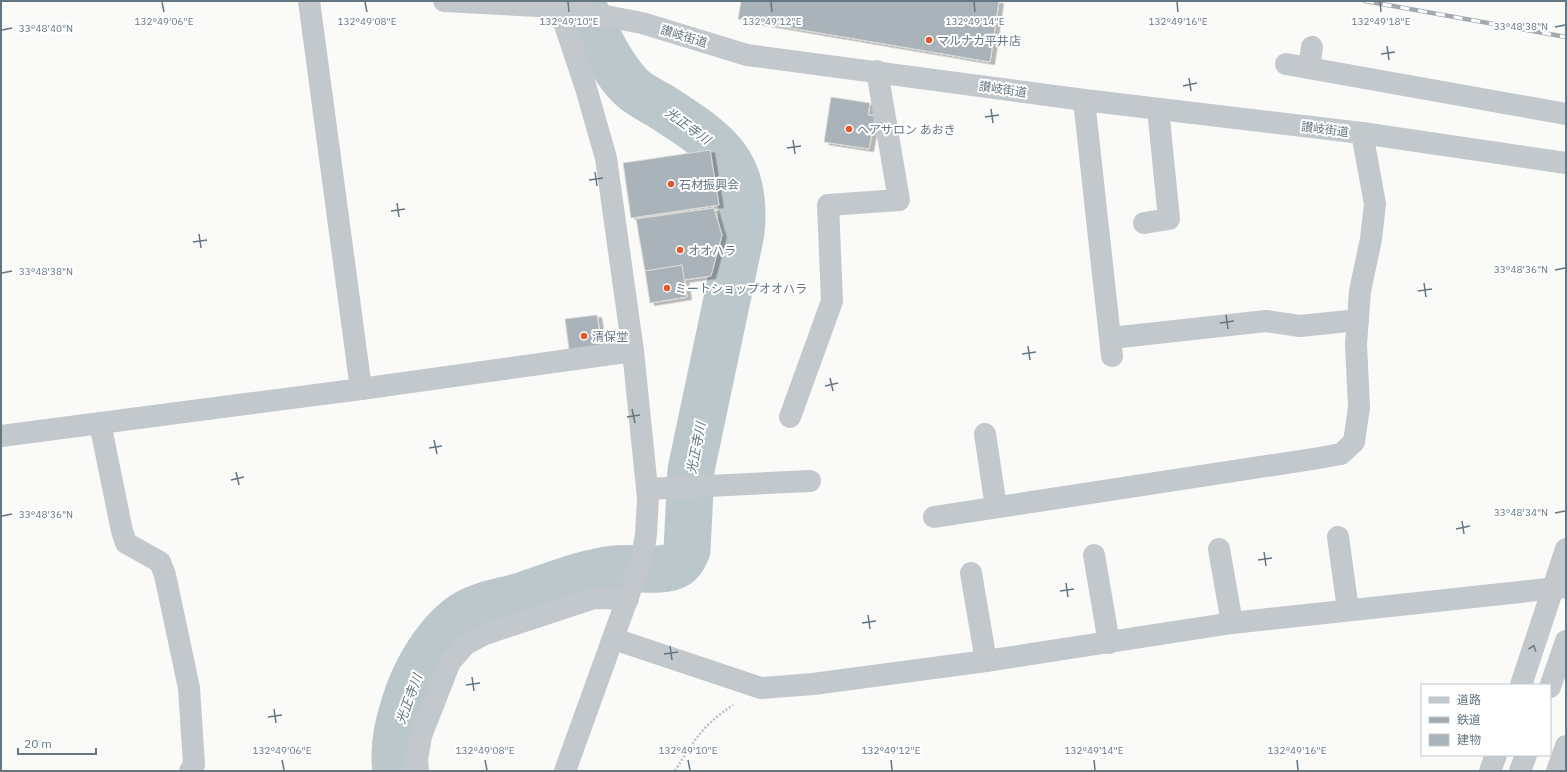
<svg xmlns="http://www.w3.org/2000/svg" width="1567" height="772" font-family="'IBM Plex Sans','Noto Sans JP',sans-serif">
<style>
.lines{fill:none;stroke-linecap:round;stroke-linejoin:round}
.river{stroke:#bbc7cb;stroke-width:47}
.building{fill:#aab3b9;stroke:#dcdcda;filter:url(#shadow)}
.path{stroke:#bbbfc2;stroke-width:2.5;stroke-dasharray:2 2;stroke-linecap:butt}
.minor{stroke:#c3c8cc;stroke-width:22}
.rail-casing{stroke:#a2aab0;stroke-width:4.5}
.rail{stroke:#fff;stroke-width:3;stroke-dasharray:9;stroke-linecap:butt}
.oneway{stroke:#6a7a87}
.ticks{fill:none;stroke:#657683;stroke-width:1.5}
.poi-dot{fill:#e4572e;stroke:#fff;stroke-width:1.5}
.labels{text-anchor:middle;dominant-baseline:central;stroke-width:4;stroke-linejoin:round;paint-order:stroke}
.street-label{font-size:12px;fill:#657683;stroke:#fff}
.poi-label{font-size:12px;fill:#657683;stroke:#fff;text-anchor:start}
.water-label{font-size:13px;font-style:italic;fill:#60757c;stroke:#fff}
.ticks-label{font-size:10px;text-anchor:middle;fill:#657683;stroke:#fff;stroke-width:4;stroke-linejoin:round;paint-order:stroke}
</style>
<defs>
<filter id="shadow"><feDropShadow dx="4.5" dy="2.5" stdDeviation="0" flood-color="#0004"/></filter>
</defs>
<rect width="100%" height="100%" fill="#fafaf8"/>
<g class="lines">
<path class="river" d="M 396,771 C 392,743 400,717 409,691 C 419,665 436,637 458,619 C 475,605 501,602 521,596 C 552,586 581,573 614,569 C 633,567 654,572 672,567 C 680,565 684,557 687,550 L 691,470 L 741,233 C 748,161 716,142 662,107 C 652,101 639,95 631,87 C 608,64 595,29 580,1"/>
</g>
<g class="building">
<polygon points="741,1 999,1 990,62 738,19"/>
<polygon points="831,97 870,103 868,115 875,116 869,149 824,142"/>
<polygon points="710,150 719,205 631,218 623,163"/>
<polygon points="714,208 722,235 711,276 684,280 682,265 645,271 636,219"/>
<polygon points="682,265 687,297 650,303 645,271"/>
<polygon points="597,315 603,352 570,357 565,319"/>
</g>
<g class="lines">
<path class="path" d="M 675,771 C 693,741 703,725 733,705"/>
<g class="minor">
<polyline points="309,1 361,389"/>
<polyline points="444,1 558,7 642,23 747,55 1084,100 1362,133 1566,163"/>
<polyline points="557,1 586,88 606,158 633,351 648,498 646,535 642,558 565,771"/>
<polyline points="1286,64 1566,114"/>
<polyline points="1309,68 1312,47"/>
<polyline points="1084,100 1112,356"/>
<polyline points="1144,223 1169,219 1158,109"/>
<polyline points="1111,338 1266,321 1300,326 1358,320"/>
<polyline points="790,417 832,301 828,205 899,200 877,71"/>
<polyline points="100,423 122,531 126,543 160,562 165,575 189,688 194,765 190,771"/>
<polyline points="985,434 996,507"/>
<polyline points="1,436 361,389 633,351"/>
<polyline points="647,489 810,481"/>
<polyline points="934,517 1319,458 1341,454 1354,442 1359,407 1356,344 1360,291 1371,239 1375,204 1362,133"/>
<polyline points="1338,537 1348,609"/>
<polyline points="1219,549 1232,623"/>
<polyline points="1094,555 1109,643"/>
<polyline points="971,573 986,661"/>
<polyline points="614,639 761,688 813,684 986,661 1232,623 1566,587"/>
<polyline points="1521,685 1566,549"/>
<polyline points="1550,687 1566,641"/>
<polyline points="418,771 417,759 421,736 450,662 466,644 485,634 594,598 628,599"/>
<polyline points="1490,771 1496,755"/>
<polyline points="1520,771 1526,755"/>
<polyline points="1557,771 1566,746"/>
</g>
<defs>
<polyline id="rail" points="1365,1 1566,37"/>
</defs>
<use href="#rail" class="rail-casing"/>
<use href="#rail" class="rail"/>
</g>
<defs><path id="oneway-chevron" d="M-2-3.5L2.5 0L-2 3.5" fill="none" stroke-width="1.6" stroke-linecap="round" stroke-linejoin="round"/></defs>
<use class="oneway" href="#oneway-chevron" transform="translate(1533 648) rotate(-71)"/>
<path class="ticks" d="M 162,2 L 164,12M 365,2 L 367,12M 568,2 L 569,12M 771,2 L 772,12M 974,2 L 975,12M 1177,2 L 1178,12M 1380,2 L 1381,12M 1555,27 L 1565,25M 2,30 L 12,28M 1387,46 L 1389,60M 1381,54 L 1395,52M 1189,78 L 1191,91M 1183,86 L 1197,83M 991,109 L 993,123M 985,117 L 999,115M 793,140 L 795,154M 787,148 L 801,146M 595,172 L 597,186M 589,180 L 603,178M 397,203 L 399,217M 391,211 L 405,209M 199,234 L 201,248M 193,242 L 207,240M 1555,270 L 1565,268M 2,273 L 12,271M 1424,283 L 1426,297M 1418,291 L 1432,289M 1226,315 L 1228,329M 1220,323 L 1234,321M 1028,346 L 1030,360M 1022,354 L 1036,352M 830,378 L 833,391M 825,386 L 838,383M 632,409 L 635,423M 627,417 L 640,415M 434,440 L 437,454M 429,448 L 442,446M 236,472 L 239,485M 231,480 L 244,477M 1555,513 L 1565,511M 2,516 L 12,514M 1462,521 L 1464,534M 1456,529 L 1470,526M 1264,552 L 1266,566M 1258,560 L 1272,558M 1066,583 L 1068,597M 1060,591 L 1074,589M 868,615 L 870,629M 862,623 L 876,621M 670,646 L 672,660M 664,654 L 678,652M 472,677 L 474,691M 466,685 L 480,683M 274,709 L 276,723M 268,717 L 282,715M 282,760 L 284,770M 485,760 L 487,770M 688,760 L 690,770M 891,760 L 892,770M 1094,760 L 1095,770M 1297,760 L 1298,770"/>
<g class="poi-dot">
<circle cx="929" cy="40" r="4"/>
<circle cx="849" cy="129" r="4"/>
<circle cx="671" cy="184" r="4"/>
<circle cx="680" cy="250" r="4"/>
<circle cx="667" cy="288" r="4"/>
<circle cx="584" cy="336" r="4"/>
</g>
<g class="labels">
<g class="street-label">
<text transform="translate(684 36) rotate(17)">讃岐街道</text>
<text transform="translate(1003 89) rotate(8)">讃岐街道</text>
<text transform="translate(1325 129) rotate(7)">讃岐街道</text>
</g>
<g class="poi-label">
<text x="937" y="40">マルナカ平井店</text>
<text x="857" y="129">ヘアサロン あおき</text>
<text x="679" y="184">石材振興会</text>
<text x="688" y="250">オオハラ</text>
<text x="675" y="288">ミートショップオオハラ</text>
<text x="592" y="336">清保堂</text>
</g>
<g class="water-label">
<text transform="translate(688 126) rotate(36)">光正寺川</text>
<text transform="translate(696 448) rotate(-79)">光正寺川</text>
<text transform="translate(409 699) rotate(-70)">光正寺川</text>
</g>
</g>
<g class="ticks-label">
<text x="164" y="25">132°49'06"E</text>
<text x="367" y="25">132°49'08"E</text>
<text x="569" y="25">132°49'10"E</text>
<text x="772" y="25">132°49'12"E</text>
<text x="975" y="25">132°49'14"E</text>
<text x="1178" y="25">132°49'16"E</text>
<text x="1381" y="25">132°49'18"E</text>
<text x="1521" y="30">33°48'38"N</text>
<text x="46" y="32">33°48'40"N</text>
<text x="1521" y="273">33°48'36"N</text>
<text x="46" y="275">33°48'38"N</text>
<text x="1521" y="516">33°48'34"N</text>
<text x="46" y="518">33°48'36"N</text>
<text x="282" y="754">132°49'06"E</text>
<text x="485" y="754">132°49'08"E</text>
<text x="688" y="754">132°49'10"E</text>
<text x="891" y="754">132°49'12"E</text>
<text x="1094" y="754">132°49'14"E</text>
<text x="1297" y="754">132°49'16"E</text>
</g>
<rect width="1567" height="772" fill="none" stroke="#657683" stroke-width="4"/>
<rect x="1421" y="684" width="130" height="72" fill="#ffffff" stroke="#c1c8cd"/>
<rect x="1429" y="697" width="20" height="6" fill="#c3c8cc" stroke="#c1c8cd"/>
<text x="1457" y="704" font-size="12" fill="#657683">道路</text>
<rect x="1429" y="717" width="20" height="6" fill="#a2aab0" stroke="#c1c8cd"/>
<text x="1457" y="724" font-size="12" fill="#657683">鉄道</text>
<rect x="1429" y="734" width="20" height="12" fill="#aab3b9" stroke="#c1c8cd"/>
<text x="1457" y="744" font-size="12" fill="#657683">建物</text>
<path d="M18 748v6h78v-6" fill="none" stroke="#657683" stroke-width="2"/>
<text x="24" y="748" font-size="12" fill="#657683" stroke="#ffffff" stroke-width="3" paint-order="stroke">20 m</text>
</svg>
